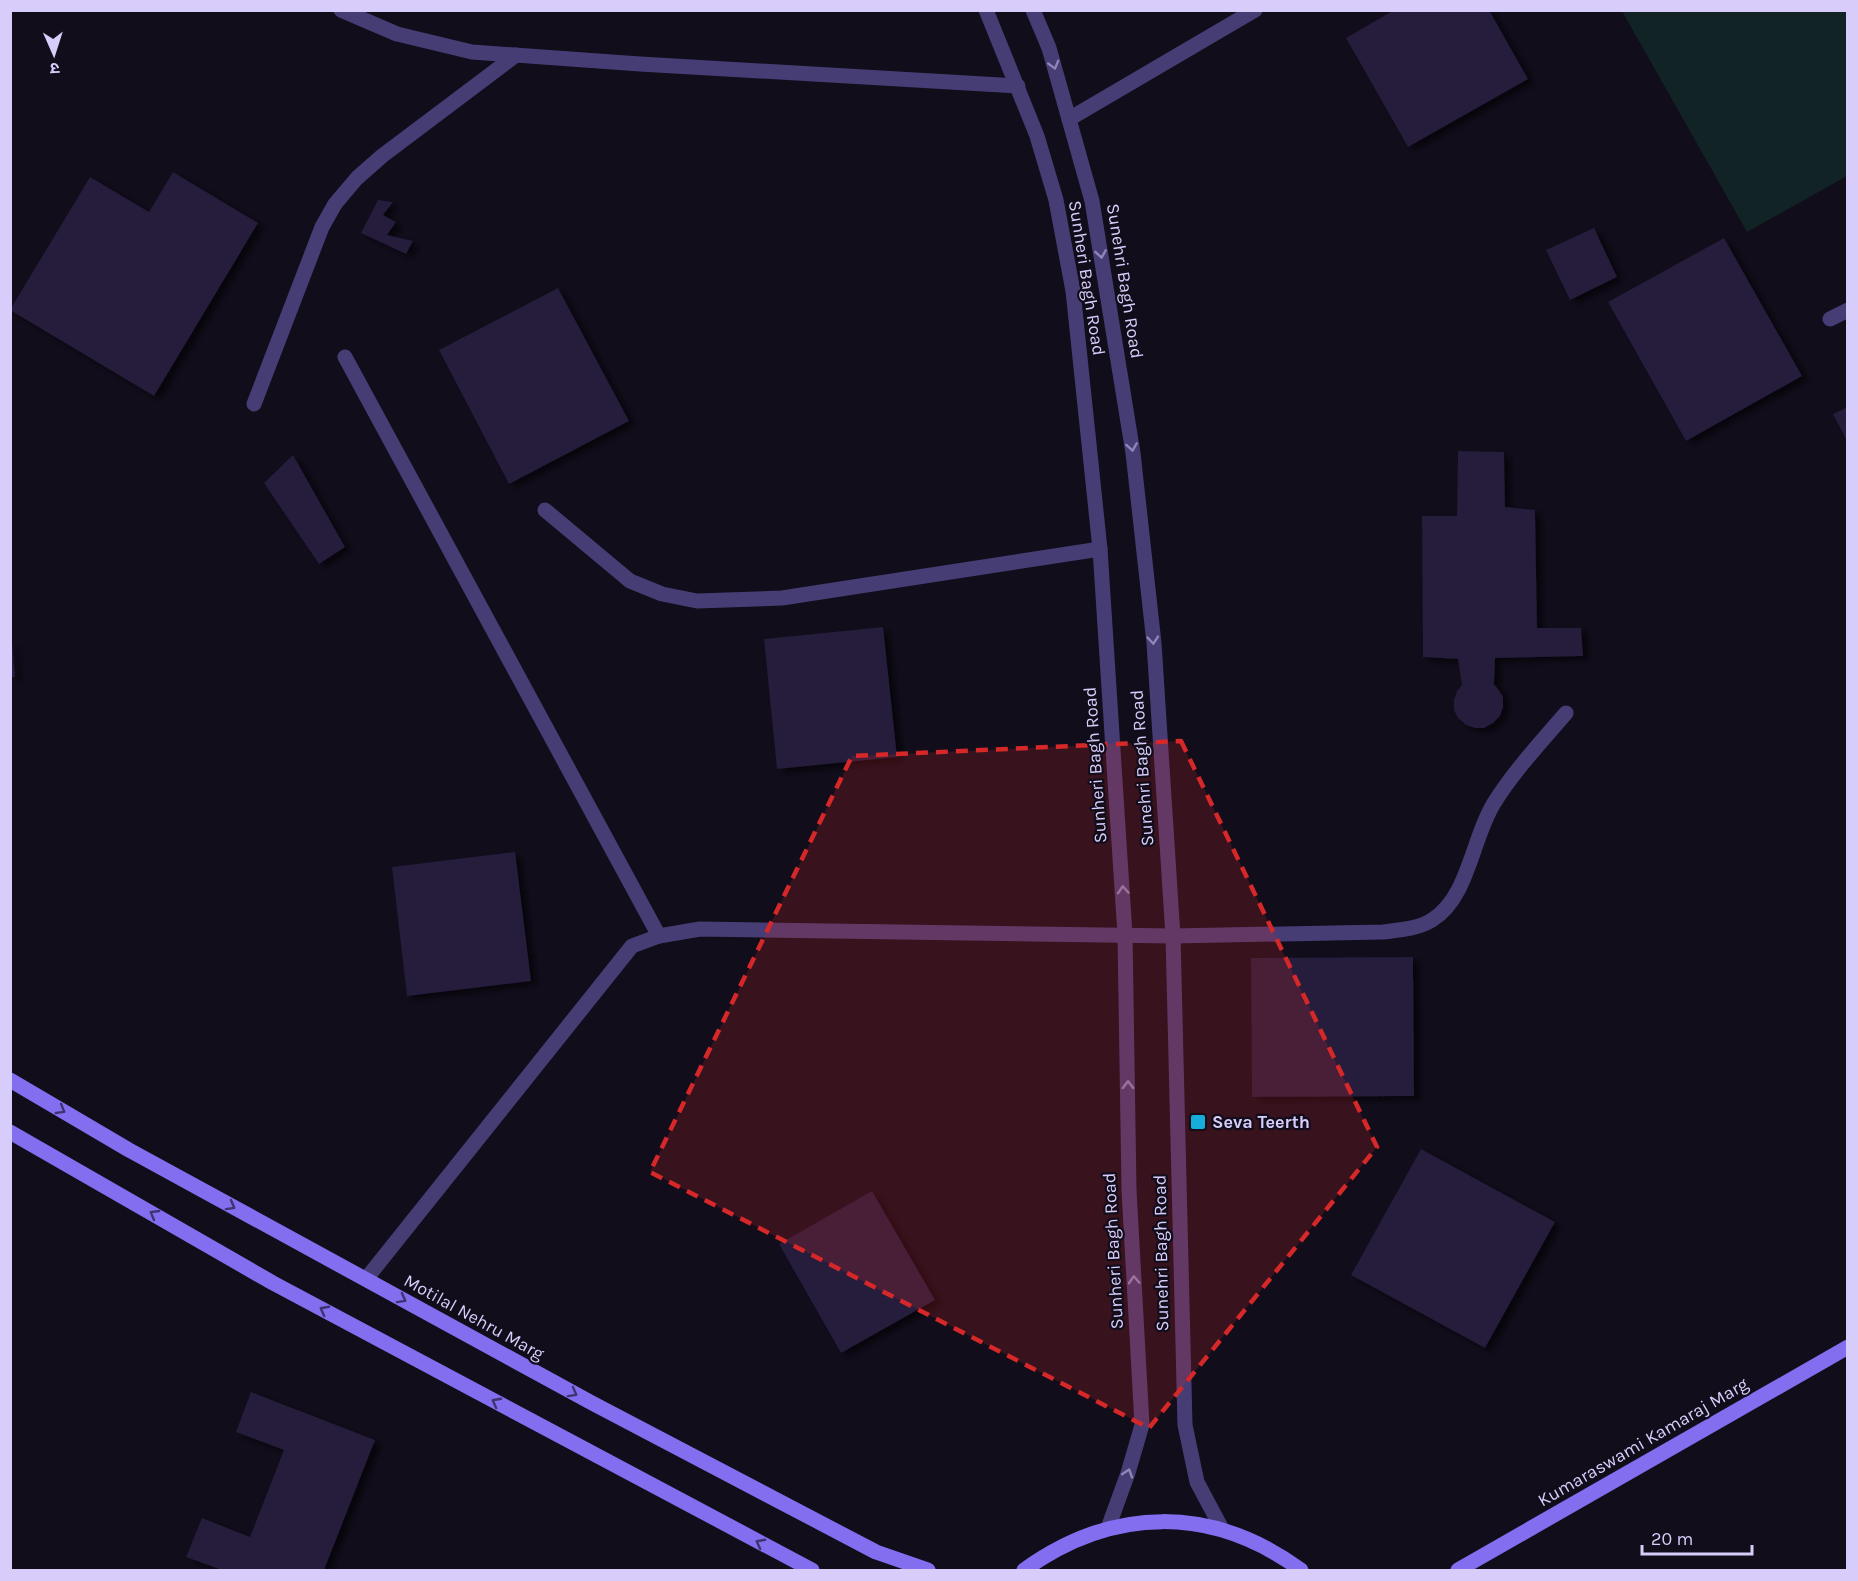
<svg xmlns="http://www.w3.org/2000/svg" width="1858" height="1581" font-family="Karla,'Noto Sans Devanagari',sans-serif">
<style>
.green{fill:#112324}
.building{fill:#261b3a;filter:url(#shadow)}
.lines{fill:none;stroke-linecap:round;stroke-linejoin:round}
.service{stroke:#473d75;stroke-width:15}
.minor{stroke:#473d75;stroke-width:15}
.tertiary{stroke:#473d75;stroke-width:15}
.secondary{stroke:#836eef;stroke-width:15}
.oneway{stroke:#9085b8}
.oneway2{stroke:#3f3470}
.marked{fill:#d62828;fill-opacity:0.2;stroke:#d62828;stroke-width:4.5;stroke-dasharray:12 8;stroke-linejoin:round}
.poi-dot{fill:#17addb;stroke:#110d1b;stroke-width:2}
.labels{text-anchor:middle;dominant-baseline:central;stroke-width:4.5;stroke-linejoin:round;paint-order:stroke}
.street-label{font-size:18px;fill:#d8cdfa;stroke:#110d1b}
.poi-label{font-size:18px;font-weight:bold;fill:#d8cdfa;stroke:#110d1b;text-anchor:start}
</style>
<defs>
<filter id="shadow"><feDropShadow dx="6" dy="4" stdDeviation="3" flood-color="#0009"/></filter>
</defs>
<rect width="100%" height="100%" fill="#110d1b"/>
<polygon class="green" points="1622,11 1847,11 1847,176 1747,232"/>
<g class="building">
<polygon points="1394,10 1489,10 1528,79 1408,147 1346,38"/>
<polygon points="173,172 258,223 154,396 10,310 90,177 149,212"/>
<polygon points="378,200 393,202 383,215 396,222 387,235 413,241 406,254 361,233"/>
<polygon points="1594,228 1617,277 1570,300 1546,250"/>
<polygon points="1724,238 1802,376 1686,441 1608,302"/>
<polygon points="558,288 629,421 509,484 439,350"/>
<polygon points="1848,407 1848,443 1833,414"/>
<polygon points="1458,451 1504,452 1505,507 1535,510 1537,628 1581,628 1583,656 1495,658 1494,683 1493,683 1498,689 1503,697 1503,707 1500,716 1493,723 1484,728 1475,728 1466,725 1458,718 1454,710 1454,700 1457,691 1462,685 1458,659 1423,657 1422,516 1457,516"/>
<polygon points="293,455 345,547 319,564 264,483"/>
<polygon points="883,627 897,757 777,769 764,639"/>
<polygon points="10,642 12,642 15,677 10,677"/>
<polygon points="515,852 531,981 407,996 392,867"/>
<polygon points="1413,957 1414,1096 1252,1097 1251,958"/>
<polygon points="1421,1149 1555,1222 1485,1348 1351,1275"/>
<polygon points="872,1191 935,1300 841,1353 779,1244"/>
<polygon points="251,1392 375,1440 324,1570 222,1570 186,1557 202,1518 250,1537 284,1450 236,1432"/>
</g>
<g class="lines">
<g class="service">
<polyline points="1069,119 1255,10"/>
<polyline points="254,404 322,227 335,204 357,178 382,156 516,55"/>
<polyline points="545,510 630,581 662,594 697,601 782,598 1100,549"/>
<path d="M 1173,936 L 1383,932 C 1399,930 1418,929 1432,920 C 1469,897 1472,838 1494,803 C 1514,771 1541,742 1566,713"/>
</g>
<g class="minor">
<polyline points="341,10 397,34 472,52 640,64 1018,86"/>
<polyline points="1830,319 1848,310"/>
<polyline points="345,357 659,936"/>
<polyline points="366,1279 632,946 659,936 700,929 1173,936"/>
</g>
<g class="tertiary">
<polyline points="986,10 1037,136 1056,200 1073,291 1100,549 1125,935 1129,1190 1142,1425 1128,1473 1108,1528"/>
<polyline points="1033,10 1049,48 1092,201 1133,453 1154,643 1173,936 1185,1425 1197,1482 1222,1529"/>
</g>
<g class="secondary">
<polyline points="10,1080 129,1150 592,1403 876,1552 928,1570"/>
<polyline points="10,1132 273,1283 812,1570"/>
<path d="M 1024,1570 C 1113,1506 1212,1505 1301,1570"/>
<polyline points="1458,1570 1848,1347"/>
</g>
</g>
<defs><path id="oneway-chevron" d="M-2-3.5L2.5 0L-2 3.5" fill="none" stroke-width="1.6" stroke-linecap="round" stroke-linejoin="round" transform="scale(1.5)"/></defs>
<g class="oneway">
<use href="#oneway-chevron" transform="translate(1054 65) rotate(74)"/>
<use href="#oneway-chevron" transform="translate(1101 254) rotate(81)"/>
<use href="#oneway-chevron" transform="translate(1132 447) rotate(81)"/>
<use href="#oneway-chevron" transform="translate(1153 640) rotate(85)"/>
<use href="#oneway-chevron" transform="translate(1123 890) rotate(-94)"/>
<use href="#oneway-chevron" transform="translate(1128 1085) rotate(-90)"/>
<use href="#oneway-chevron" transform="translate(1134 1280) rotate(-93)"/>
<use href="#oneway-chevron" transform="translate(1128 1473) rotate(-72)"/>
</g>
<g class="oneway2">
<use href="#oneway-chevron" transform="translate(61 1110) rotate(31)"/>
<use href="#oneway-chevron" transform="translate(231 1206) rotate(29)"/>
<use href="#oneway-chevron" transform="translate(154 1214) rotate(-150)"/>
<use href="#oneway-chevron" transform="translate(402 1299) rotate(29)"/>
<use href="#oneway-chevron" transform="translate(324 1310) rotate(-152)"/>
<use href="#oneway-chevron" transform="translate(573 1393) rotate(29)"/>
<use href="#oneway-chevron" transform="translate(496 1402) rotate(-152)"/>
<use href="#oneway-chevron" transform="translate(760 1543) rotate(-152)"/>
</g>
<path class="marked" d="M 1181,741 L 1377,1147 L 1149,1428 L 650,1172 L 852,756 Z"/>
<rect class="poi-dot" x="1190" y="1114" width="16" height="16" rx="3"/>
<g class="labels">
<g class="street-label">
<text transform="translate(1087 278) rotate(81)">Sunheri Bagh Road</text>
<text transform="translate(1125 281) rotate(81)">Sunehri Bagh Road</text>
<text transform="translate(1095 765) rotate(-94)">Sunheri Bagh Road</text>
<text transform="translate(1142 768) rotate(-94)">Sunehri Bagh Road</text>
<text transform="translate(1113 1251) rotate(-93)">Sunheri Bagh Road</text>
<text transform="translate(1161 1253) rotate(-91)">Sunehri Bagh Road</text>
<text transform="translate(474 1317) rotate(29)">Motilal Nehru Marg</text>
<text transform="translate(1643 1442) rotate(-30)">Kumaraswami Kamaraj Marg</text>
</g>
<g class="poi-label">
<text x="1212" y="1122">Seva Teerth</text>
</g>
</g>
<rect width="1858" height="1581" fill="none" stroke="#d8cdfa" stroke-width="24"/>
<g transform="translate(54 54) rotate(177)" stroke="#110d1b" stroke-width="4.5" paint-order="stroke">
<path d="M0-4.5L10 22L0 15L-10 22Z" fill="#d8cdfa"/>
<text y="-9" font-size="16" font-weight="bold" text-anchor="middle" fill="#d8cdfa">उ</text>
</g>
<path d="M1642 1545v9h110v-9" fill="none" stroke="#d8cdfa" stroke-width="3"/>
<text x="1651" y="1545" font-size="18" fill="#d8cdfa" stroke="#110d1b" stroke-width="4.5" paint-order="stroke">20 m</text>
</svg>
